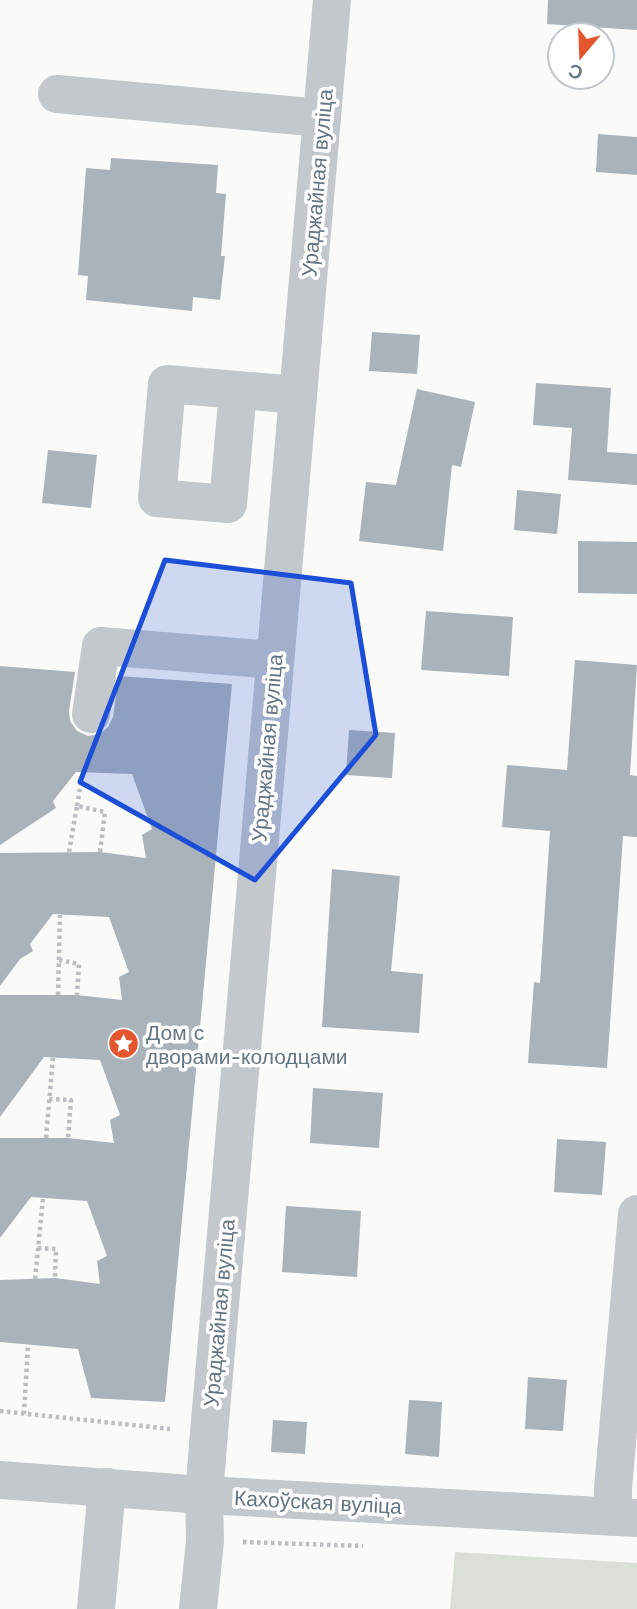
<svg xmlns="http://www.w3.org/2000/svg" width="637" height="1609" font-family="'Work Sans',sans-serif">
<style>
.green{fill:#dadfd7}
.building{fill:#aab3b9}
.lines{fill:none;stroke-linecap:round;stroke-linejoin:round}
.path{stroke:#bbbfc2;stroke-width:4.5;stroke-dasharray:3.5 3.5;stroke-linecap:butt}
.minor{stroke:#c3c8cc;stroke-width:38}
.marked{fill:#1d4ed8;fill-opacity:0.2;stroke:#1d4ed8;stroke-width:5;stroke-linejoin:round}
.labels{text-anchor:middle;dominant-baseline:central;stroke-width:7;stroke-linejoin:round;paint-order:stroke}
.street-label{font-size:21px;fill:#657683;stroke:#fff}
.poi-label{font-size:21px;fill:#657683;stroke:#fff;text-anchor:start}
</style>
<rect width="100%" height="100%" fill="#fafaf8"/>
<polygon class="green" points="455,1552 637,1563 637,1609 450,1609"/>
<g class="building">
<polygon points="548,0 637,0 637,30 547,24"/>
<polygon points="598,134 637,137 637,175 596,172"/>
<polygon points="111,158 218,165 216,193 226,194 221,256 225,256 220,300 193,297 192,311 86,300 88,276 78,275 86,168 110,170"/>
<polygon points="372,332 420,335 417,374 369,371"/>
<polygon points="536,383 611,388 607,452 637,454 637,485 568,480 572,428 533,425"/>
<polygon points="417,389 475,402 461,467 452,465 443,551 359,541 366,482 396,485"/>
<polygon points="48,450 97,455 91,508 42,503"/>
<polygon points="517,490 561,494 557,534 514,530"/>
<polygon points="578,541 637,542 637,594 578,593"/>
<polygon points="426,611 513,617 509,676 421,670"/>
<polygon points="575,660 637,665 630,775 637,776 637,837 623,836 607,1068 528,1063 534,982 540,983 550,831 502,827 507,765 567,770"/>
<polygon points="0,666 75,672 69,711 70,721 77,731 88,736 100,734 108,727 113,717 119,676 232,684 165,1402 91,1398 78,1349 0,1342 0,1280 55,1278 100,1284 97,1261 107,1256 87,1201 31,1197 0,1238 0,1138 68,1138 114,1143 110,1120 120,1115 100,1060 44,1057 0,1117 0,995 77,995 122,1000 119,977 129,972 109,917 53,914 30,944 33,951 20,959 0,986 0,853 100,852 146,858 142,835 152,829 132,774 76,772 53,801 56,808 0,845"/>
<polygon points="349,730 395,733 392,778 346,775"/>
<polygon points="332,869 400,876 391,971 423,974 419,1033 322,1027"/>
<polygon points="313,1088 383,1093 379,1148 310,1143"/>
<polygon points="557,1139 606,1142 602,1195 554,1192"/>
<polygon points="286,1206 361,1211 357,1277 282,1272"/>
<polygon points="528,1377 567,1380 563,1431 525,1429"/>
<polygon points="409,1400 442,1402 439,1457 405,1454"/>
<polygon points="273,1420 307,1422 305,1454 271,1452"/>
</g>
<g class="lines">
<g class="path">
<polyline points="77,806 83,772"/>
<polyline points="69,852 77,806 105,812 100,852"/>
<polyline points="59,960 79,964 77,995"/>
<polyline points="58,995 60,915"/>
<polyline points="49,1099 71,1100 68,1138"/>
<polyline points="46,1138 53,1057"/>
<polyline points="38,1248 56,1249 55,1278"/>
<polyline points="35,1279 43,1198"/>
<polyline points="0,1411 170,1429"/>
<polyline points="24,1414 28,1345"/>
<polyline points="243,1542 363,1546"/>
</g>
<g class="minor">
<polyline points="57,94 322,118"/>
<polyline points="238,390 228,504 157,498 167,384 298,395"/>
<polyline points="91,714 101,646 274,660"/>
<polyline points="0,1480 204,1495 637,1518"/>
<polyline points="613,1517 613,1488 637,1214"/>
<polyline points="96,1609 107,1487"/>
<polyline points="198,1609 205,1541 204,1495 209,1433 332,0"/>
</g>
</g>
<path class="marked" d="M 165,560 L 351,583 L 376,735 L 255,880 L 80,782 Z"/>
<defs>
<symbol id="sight-disc" viewBox="-11 -11 22 22"><circle r="9.5" fill="#e4572e" stroke="#fff"/><path d="M0-6L1.8-2.2L6-1.7L2.9 1.2L3.7 5.4L0 3.3L-3.7 5.4L-2.9 1.2L-6-1.7L-1.8-2.2Z" fill="#fff"/></symbol>
</defs>
<g fill-rule="evenodd">
<use href="#sight-disc" x="106" y="1026" width="35" height="35"/>
</g>
<g class="labels">
<g class="street-label">
<text transform="translate(317 183) rotate(-85)">Ураджайная вуліца</text>
<text transform="translate(267 748) rotate(-85)">Ураджайная вуліца</text>
<text transform="translate(219 1313) rotate(-85)">Ураджайная вуліца</text>
<text transform="translate(318 1502) rotate(3)">Кахоўская вуліца</text>
</g>
<g class="poi-label">
<text x="146" y="1032">Дом с<tspan x="146" dy="24">дворами-колодцами</tspan></text>
</g>
</g>
<g transform="translate(581 56) rotate(199)"><circle r="33" fill="#ffffff" stroke="#c1c8cd" stroke-width="2"/>
<path d="M0-5L12 26L0 18L-12 26Z" fill="#e4572e"/>
<text y="-10" font-size="19" font-weight="bold" text-anchor="middle" fill="#657683">С</text>
</g>
</svg>
